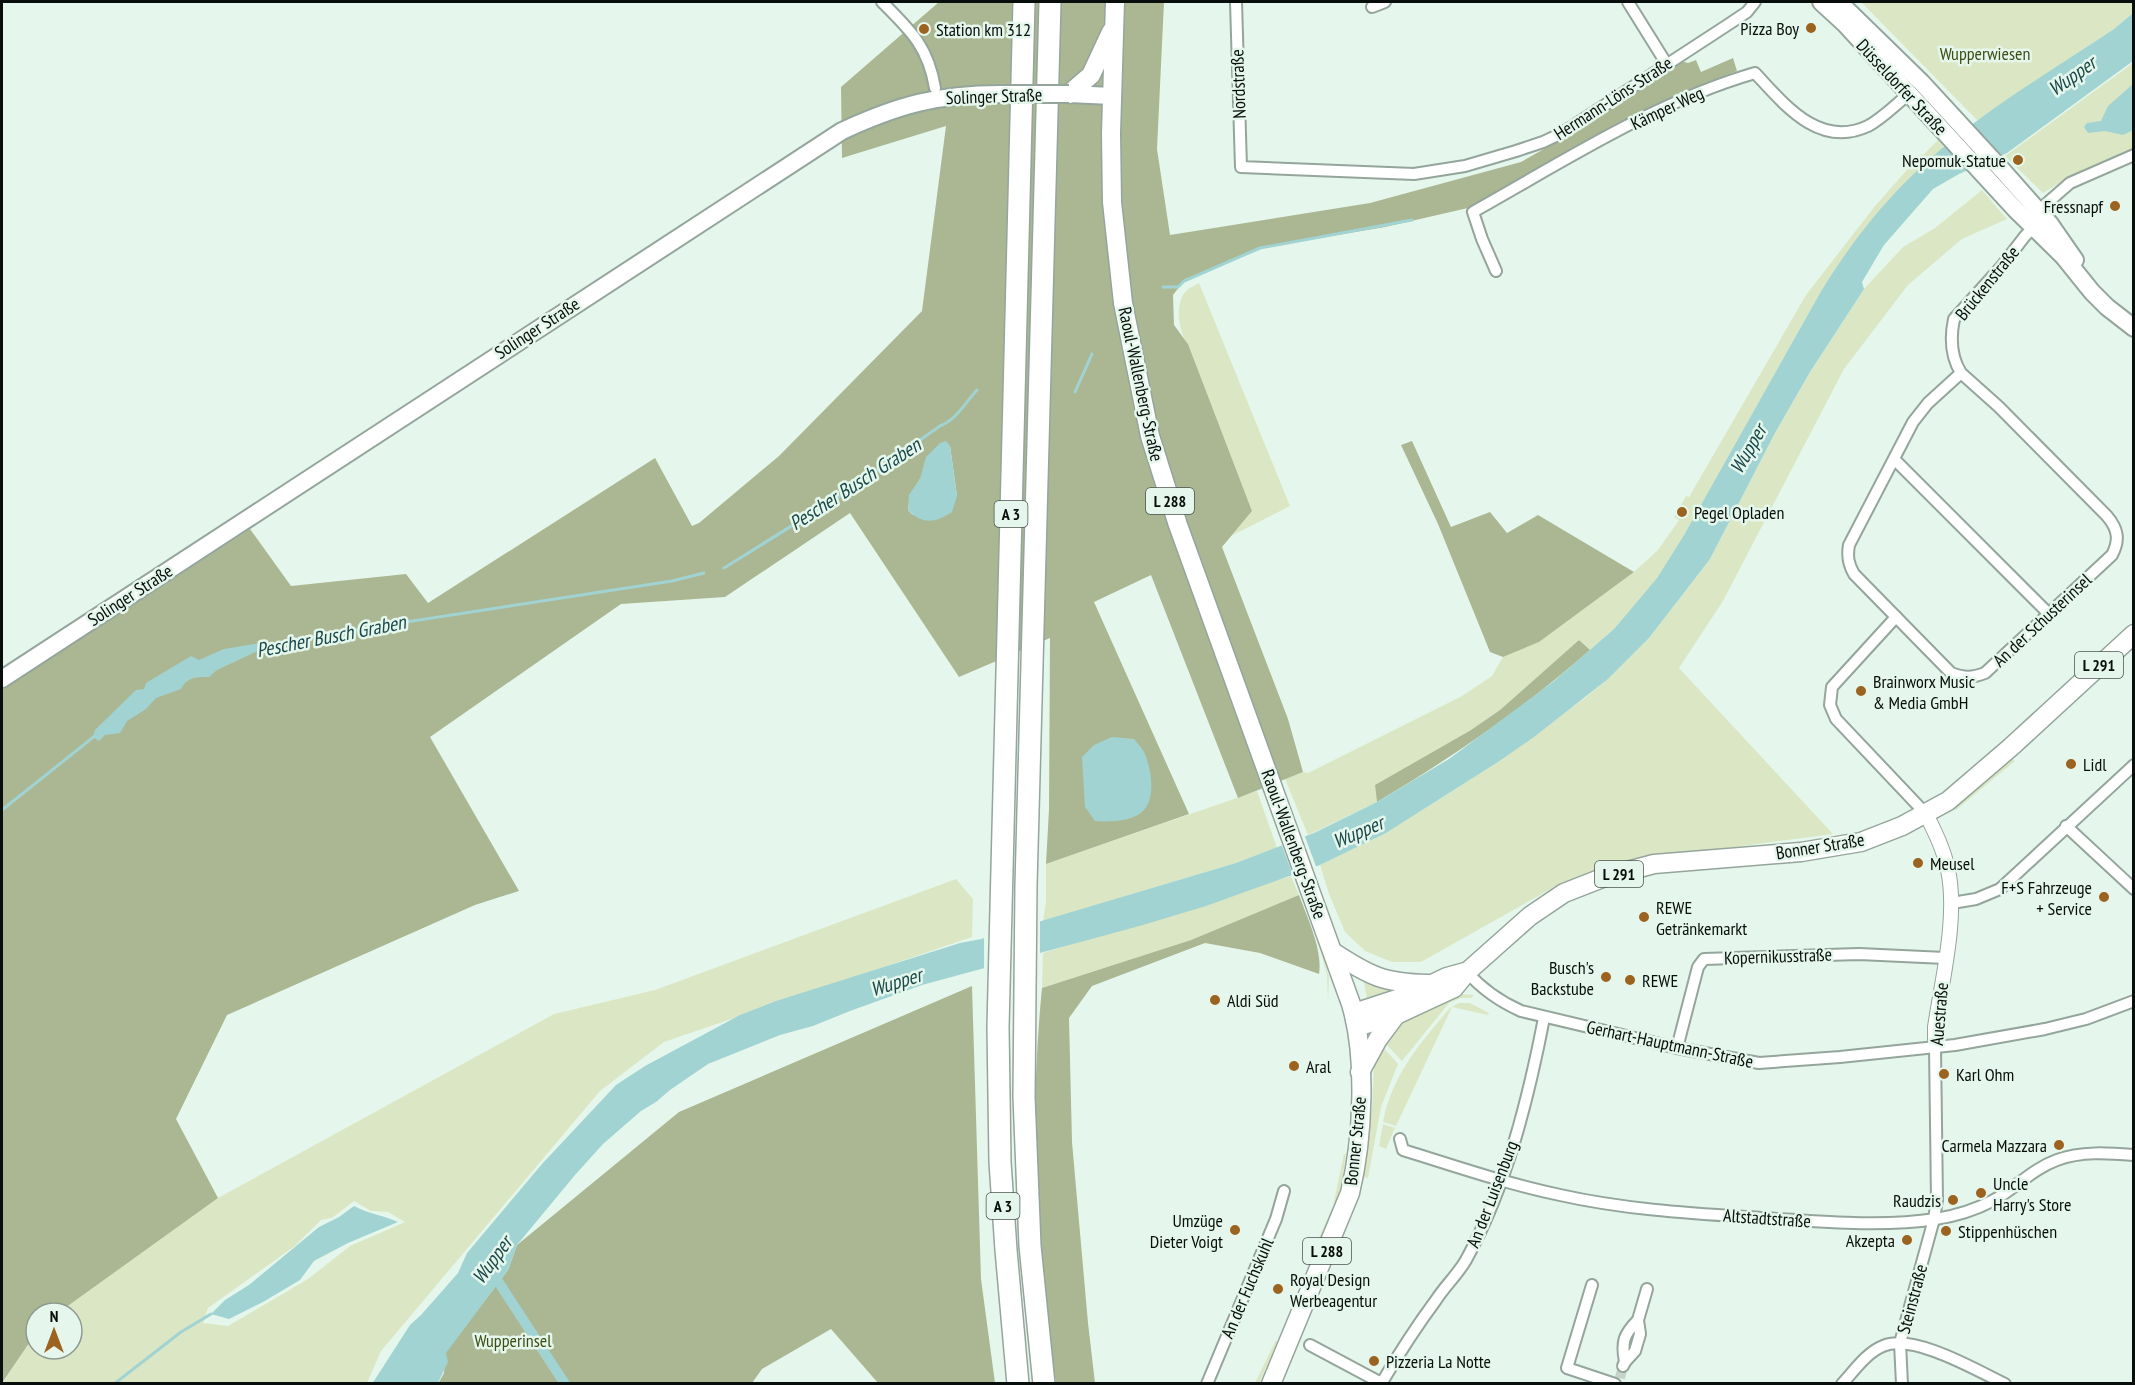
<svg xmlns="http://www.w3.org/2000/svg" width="2135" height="1385" font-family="'PT Sans Narrow',sans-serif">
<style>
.green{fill:#dbe7c4;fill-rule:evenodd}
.forest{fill:#abb793;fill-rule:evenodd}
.water{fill:#a1d3d3}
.pier{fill:#e5f7ec}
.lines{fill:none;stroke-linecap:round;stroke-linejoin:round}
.stream{stroke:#a1d3d3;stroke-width:3}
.canal{stroke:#a1d3d3;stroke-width:10}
.minor-tunnel{stroke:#c4d4ca;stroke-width:10;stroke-dasharray:10 5;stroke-linecap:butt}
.minor-casing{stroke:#94a59b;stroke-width:14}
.tertiary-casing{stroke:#94a59b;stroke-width:16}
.secondary-casing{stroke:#94a59b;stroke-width:20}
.primary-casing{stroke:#94a59b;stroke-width:21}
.motorway-casing{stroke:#94a59b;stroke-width:24}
.minor{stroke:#fff;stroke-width:10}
.tertiary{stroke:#fff;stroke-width:14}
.secondary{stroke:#fff;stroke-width:16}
.primary{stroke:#fff;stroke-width:18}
.motorway{stroke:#fff;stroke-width:21}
.secondary-bridge-casing{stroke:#94a59b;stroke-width:20;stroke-linecap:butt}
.secondary-bridge{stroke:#fff;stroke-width:16}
.poi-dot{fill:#9b631f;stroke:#e5f7ec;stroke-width:2}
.labels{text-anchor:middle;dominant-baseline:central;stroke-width:5;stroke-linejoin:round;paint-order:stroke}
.shield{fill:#e5f7ec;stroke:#4a544e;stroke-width:1.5}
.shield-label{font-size:16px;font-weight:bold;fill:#080e0b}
.poi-label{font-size:18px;fill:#080e0b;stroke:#e5f7ec;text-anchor:start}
.park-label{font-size:18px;fill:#3d4c13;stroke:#e5f7ec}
.street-label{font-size:18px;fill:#080e0b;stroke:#e5f7ec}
.water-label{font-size:20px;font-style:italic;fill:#1b4849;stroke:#e5f7ec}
</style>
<rect width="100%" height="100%" fill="#e5f7ec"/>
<g class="green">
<polygon points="1861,2 2133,2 2134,12 2114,29 1978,121"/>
<polygon points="2133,63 2133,150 2077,173 2043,193 2005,156"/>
<path d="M 1938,140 L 1944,148 C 1894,189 1854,238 1820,293 L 1684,535 L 1657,578 L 1614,629 L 1590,650 L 1579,640 L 1500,710 L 1471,730 L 1375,785 L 1377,802 L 1308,835 L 1285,779 L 1303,772 L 1308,773 L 1462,696 L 1492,676 L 1503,657 L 1539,642 L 1634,572 L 1658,550 L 1679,520 L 1674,517 L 1686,496 L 1689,497 L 1806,295 L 1875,206 L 1921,154 L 1923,155 Z"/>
<polygon points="1982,190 2007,219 1962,239 1908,285 1844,369 1723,601 1679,668 1833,834 1657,857 1613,866 1556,886 1421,962 1392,962 1365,951 1345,932 1329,894 1320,865 1386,833 1498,762 1585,698 1608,679 1649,638 1710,559 1775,433 1810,372 1864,289 1903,247 1935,228"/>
<path d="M 1199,283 L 1290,506 L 1231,536 L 1252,511 L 1188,344 C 1178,331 1174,302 1187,290 C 1190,287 1196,285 1199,283 Z"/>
<polygon points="2010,758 2015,761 1956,810 1953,806"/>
<polygon points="1257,791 1277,848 1236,863 1043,921 1046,902 1046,864"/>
<polygon points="1291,876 1299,895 1191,940 1042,988 1043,953"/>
<path d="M 956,879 L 973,899 L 972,937 L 664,1042 L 600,1091 L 381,1351 L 367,1383 L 2,1384 L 36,1333 L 36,1349 L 72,1349 L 72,1313 L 58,1313 L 218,1198 L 554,1014 L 655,990 ZM 354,1201 L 371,1211 L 388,1212 L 405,1222 L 350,1246 L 308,1279 L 228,1326 L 203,1323 L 208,1308 L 295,1246 L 321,1220 L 332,1218 Z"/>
<polygon points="1318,941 1329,977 1328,1002 1327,975"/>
<polygon points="1363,978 1403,990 1368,1004"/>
<path d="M 1460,994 L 1474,995 L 1471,998 L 1461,998 L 1449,1003 L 1402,1061 L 1383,1041 C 1404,1018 1432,1007 1460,994 Z"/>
<path d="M 1459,1003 L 1470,1003 L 1489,1013 L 1488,1015 L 1452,1007 L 1396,1126 L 1383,1122 C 1392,1075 1420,1043 1450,1008 Z"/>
<polygon points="1381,1045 1398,1064 1381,1107 1368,1178 1362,1177 1372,1108 1374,1064"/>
<polygon points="1383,1124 1395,1128 1386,1149 1379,1146"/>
<path d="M 1344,1154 L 1346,1154 C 1342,1184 1337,1215 1320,1241 L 1318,1240 L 1333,1206 Z"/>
<polygon points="1276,1340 1277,1343 1259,1383 1255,1383"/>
</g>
<g class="forest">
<path d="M 939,2 L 1164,2 L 1157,149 L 1170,235 L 1370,203 L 1521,162 L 1593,121 L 1681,61 L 1688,63 L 1696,60 L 1701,72 L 1733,58 L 1737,71 L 1693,88 L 1468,208 L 1385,227 L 1256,249 L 1183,282 L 1173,295 L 1174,325 L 1188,344 L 1252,511 L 1222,547 L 1288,719 L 1303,772 L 1238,798 L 1151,575 L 1094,602 L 1189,814 L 1046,864 L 1049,809 L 1050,638 L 959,677 L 850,513 L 725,597 L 621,604 L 430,737 L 519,891 L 475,905 L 227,1015 L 176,1119 L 218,1198 L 58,1313 L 36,1313 L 36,1333 L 2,1383 L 2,690 L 250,529 L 291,586 L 406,574 L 428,603 L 655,458 L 692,526 L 699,523 L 779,456 L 922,311 L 946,126 L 842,158 L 841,87 ZM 950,446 L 957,496 L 913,515 L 908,510 L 910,495 L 920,479 Z"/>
<polygon points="1412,441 1451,527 1490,512 1507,533 1538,515 1634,572 1539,642 1503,657 1490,652 1438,524 1401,445"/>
<path d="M 1579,640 L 1590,650 C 1523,709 1454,756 1377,802 L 1375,785 L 1471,730 L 1500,710 Z"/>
<path d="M 1299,895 C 1307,917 1323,950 1319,974 L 1260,953 L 1205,943 L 1092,986 L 1069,1018 L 1072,1142 L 1088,1323 L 1095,1383 L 1056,1383 C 1034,1254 1029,1120 1042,988 L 1191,940 Z"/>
<polygon points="972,986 981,1279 995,1383 878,1383 831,1329 762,1369 752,1383 438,1384 444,1373 445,1353 508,1270 517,1245 679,1112"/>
</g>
<g class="water">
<path d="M 2133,13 L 2133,61 L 2007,153 L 1959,174 L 1933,189 L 1884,245 L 1862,282 L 1864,289 L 1810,372 L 1775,433 L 1710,559 L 1649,638 L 1608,679 L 1534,737 L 1498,762 L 1386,833 L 1320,865 L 1206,906 L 1143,925 L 922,985 L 850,1011 L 813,1026 L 780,1035 L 708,1064 L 670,1090 L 656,1102 L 641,1111 L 603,1144 L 575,1175 L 517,1245 L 508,1270 L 446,1353 L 448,1362 L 438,1383 L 372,1384 L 410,1325 L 421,1315 L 458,1273 L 467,1253 L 542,1164 L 616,1085 L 645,1066 L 740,1015 L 776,1001 L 960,943 L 981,939 L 1236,863 L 1314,833 L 1377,802 L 1449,759 L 1554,681 L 1614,629 L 1657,578 L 1684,535 L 1820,293 C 1848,247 1881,204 1920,168 C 1976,115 2050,72 2114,29 Z"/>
<polygon points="2133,84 2133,130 2123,135 2105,131 2088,133 2084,127 2087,123 2101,121 2108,106"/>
<path d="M 946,441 L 950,446 L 957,496 L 952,512 C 935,523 923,525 908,510 L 909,495 L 920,479 L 926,457 L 940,443 Z"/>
<path d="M 261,643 L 264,648 L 217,670 L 209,677 C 196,677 187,677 181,689 L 156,698 L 146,709 L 127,721 L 120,733 L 105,735 L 99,741 L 93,737 L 95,730 L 136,690 L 144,689 L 146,683 L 191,656 L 199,660 L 224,649 Z"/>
<path d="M 1112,737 L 1134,739 C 1138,744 1143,749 1145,754 C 1151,769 1156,796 1144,810 C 1133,822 1109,822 1095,821 L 1085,807 L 1082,757 L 1094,745 Z"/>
<path d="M 354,1206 C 369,1214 383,1215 398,1222 L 348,1243 L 314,1261 L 300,1280 L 263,1302 L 229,1319 L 211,1314 L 225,1300 L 249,1285 L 319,1227 L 339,1217 Z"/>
</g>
<g class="pier">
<polygon points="1304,834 1317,869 1294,878 1281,843"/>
<polygon points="1040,919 1040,957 984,972 984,935"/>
</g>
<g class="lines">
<g class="stream">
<polyline points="1163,287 1178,287 1184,281 1260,248 1412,220"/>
<polyline points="1075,392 1092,354"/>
<path d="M 724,568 L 843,494 L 940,426 C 956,420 965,403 977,390"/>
<polyline points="260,649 296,639 672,581 704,573"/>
<polyline points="2,810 96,735"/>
<polyline points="114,1384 181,1332 211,1314"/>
</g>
<polyline class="canal" points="492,1272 565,1384"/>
<polyline class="minor-tunnel" points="1620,1378 1623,1366"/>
<defs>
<g id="minor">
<path d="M 882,2 C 910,30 928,46 935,88"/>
<polyline points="1236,2 1241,167 1414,174 1465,166 1516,151 1543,142 1562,133 1729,24 1747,12 1755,2"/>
<polyline points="1628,2 1666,63"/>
<polyline points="1372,7 1385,2"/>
<polyline points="2038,211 2070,183 2134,155"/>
<path d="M 1496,271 L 1482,239 L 1473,212 C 1564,161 1655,102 1755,73 C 1784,104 1819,149 1868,126 C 1883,118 1896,104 1909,94"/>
<path d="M 1961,373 L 1999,407 L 2107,516 C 2118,529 2120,540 2112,555 L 1985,673 C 1972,678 1964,678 1951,673 L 1854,574 C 1848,564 1847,556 1849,545 L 1913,422 L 1928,403 L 1961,373 C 1951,357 1950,338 1954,319 L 2001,267 L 2025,236 L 2033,228"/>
<polyline points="1895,460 2049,614"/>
<polyline points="1896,617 1832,687 1830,705 1836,719 1926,814"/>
<polyline points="2066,826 2134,889"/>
<polyline points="1952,903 1976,899 2000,889 2134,765"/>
<path d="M 1467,972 C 1481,988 1501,1002 1521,1011 L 1677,1048 L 1759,1063 L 1840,1057 L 1955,1045 L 2045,1029 L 2086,1019 L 2134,1001"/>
<polyline points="1677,1048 1698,967 1704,959 1859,954 1945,958"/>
<path d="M 1400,1139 L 1403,1150 C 1455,1166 1507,1184 1560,1195 C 1631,1211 1705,1214 1777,1219 C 1830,1222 1883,1227 1936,1219 C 1954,1216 1975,1210 1992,1201 C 2015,1189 2032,1169 2057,1160 C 2081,1151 2108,1153 2134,1155"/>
<polyline points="1592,1285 1567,1368 1615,1384"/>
<polyline points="1310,1345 1383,1384"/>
<path d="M 1625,1362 C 1621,1342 1624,1334 1638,1320"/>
<polyline points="1623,1366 1625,1362 1635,1351 1640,1334 1638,1320 1647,1289"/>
<polyline points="1207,1384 1276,1219 1284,1191"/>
<path d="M 1381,1384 C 1398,1355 1416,1327 1436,1300 C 1445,1286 1458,1274 1466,1260 C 1507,1185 1528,1100 1544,1018"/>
<path d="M 1842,1384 C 1854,1371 1866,1353 1883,1346 C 1913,1333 1976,1370 2005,1384"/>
<polyline points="1902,1384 1900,1343 1934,1219 1937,1200 1935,1047"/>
</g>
<path id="tertiary" d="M 1926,814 C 1935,832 1944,850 1948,870 C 1958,917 1942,980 1935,1027 L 1935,1047"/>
<g id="secondary">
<polyline points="1821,2 1845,24 2016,210 2063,256 2092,292 2107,307 2134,328"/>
<polyline points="1839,2 1922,83 2003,171 2050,224 2075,260"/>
<polyline points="1069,94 1112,96"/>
<path d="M 2,679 L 842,131 C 898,105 938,94 1001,94"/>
</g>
<g id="primary">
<path d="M 1115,2 L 1111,133 L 1112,202 L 1123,303 L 1150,436 L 1178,525 L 1351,1004 C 1367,1057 1363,1139 1350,1193 L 1271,1384"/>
<polyline points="1069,94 1091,75 1111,32"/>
<path d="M 1333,952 C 1370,976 1383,983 1428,984"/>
<polyline points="1354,1013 1409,995 1447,977 1465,972"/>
<polyline points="1357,1027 1396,1015 1454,988 1467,972 1530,916 1564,893 1605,877 1654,864 1801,852 1861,842 1902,826 1948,801 2011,747 2134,634"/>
<polyline points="1360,1072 1378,1039 1396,1015"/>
</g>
<g id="motorway">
<polyline points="1018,1384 1006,1250 1000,1162 998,1027 1024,2"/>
<polyline points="1044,1384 1030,1246 1024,1097 1026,885 1050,2"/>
</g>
</defs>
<use href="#minor" class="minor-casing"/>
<use href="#tertiary" class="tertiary-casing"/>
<use href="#secondary" class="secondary-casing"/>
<use href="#primary" class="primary-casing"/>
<use href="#motorway" class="motorway-casing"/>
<use href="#minor" class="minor"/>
<use href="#tertiary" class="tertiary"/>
<use href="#secondary" class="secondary"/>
<use href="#primary" class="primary"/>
<use href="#motorway" class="motorway"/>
<defs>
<polyline id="secondary-bridge" points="1001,94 1069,94"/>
</defs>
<use href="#secondary-bridge" class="secondary-bridge-casing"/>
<use href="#secondary-bridge" class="secondary-bridge"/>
</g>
<g class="poi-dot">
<circle cx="1811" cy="28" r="6"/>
<circle cx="924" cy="29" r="6"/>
<circle cx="2018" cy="160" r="6"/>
<circle cx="2115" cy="206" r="6"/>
<circle cx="1682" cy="512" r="6"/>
<circle cx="1861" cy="691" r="6"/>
<circle cx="2071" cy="764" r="6"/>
<circle cx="1918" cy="863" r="6"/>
<circle cx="2104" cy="897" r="6"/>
<circle cx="1644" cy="917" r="6"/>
<circle cx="1606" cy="977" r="6"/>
<circle cx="1630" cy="980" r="6"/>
<circle cx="1215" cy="1000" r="6"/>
<circle cx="1294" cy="1066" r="6"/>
<circle cx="1944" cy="1074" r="6"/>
<circle cx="2059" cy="1145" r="6"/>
<circle cx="1981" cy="1193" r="6"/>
<circle cx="1953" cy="1200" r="6"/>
<circle cx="1235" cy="1230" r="6"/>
<circle cx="1946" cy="1231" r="6"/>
<circle cx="1907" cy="1240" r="6"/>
<circle cx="1278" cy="1289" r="6"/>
<circle cx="1374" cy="1361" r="6"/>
</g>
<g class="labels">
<g class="shield">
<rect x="1146" y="488" width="48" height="26" rx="4.5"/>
<rect x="994.5" y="501" width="33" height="26" rx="4.5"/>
<rect x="2075" y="652" width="48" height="26" rx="4.5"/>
<rect x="1595" y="861" width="48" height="26" rx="4.5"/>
<rect x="986.5" y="1193" width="33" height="26" rx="4.5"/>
<rect x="1303" y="1238" width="48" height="26" rx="4.5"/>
</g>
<g class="shield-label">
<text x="1170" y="501">L 288</text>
<text x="1011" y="514">A 3</text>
<text x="2099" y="665">L 291</text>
<text x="1619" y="874">L 291</text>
<text x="1003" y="1206">A 3</text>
<text x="1327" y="1251">L 288</text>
</g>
<g class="poi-label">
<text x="1799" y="28" text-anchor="end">Pizza Boy</text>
<text x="936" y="29">Station km 312</text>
<text x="2006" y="160" text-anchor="end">Nepomuk-Statue</text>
<text x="2103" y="206" text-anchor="end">Fressnapf</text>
<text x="1694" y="512">Pegel Opladen</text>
<text x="1873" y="681">Brainworx Music<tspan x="1873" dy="21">&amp; Media GmbH</tspan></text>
<text x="2083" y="764">Lidl</text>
<text x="1930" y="863">Meusel</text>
<text x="2092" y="887" text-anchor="end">F+S Fahrzeuge<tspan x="2092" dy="21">+ Service</tspan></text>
<text x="1656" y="907">REWE<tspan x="1656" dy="21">Getränkemarkt</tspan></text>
<text x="1594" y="967" text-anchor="end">Busch's<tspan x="1594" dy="21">Backstube</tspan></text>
<text x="1642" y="980">REWE</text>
<text x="1227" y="1000">Aldi Süd</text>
<text x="1306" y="1066">Aral</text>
<text x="1956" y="1074">Karl Ohm</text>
<text x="2047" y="1145" text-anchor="end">Carmela Mazzara</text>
<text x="1993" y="1183">Uncle<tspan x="1993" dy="21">Harry's Store</tspan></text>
<text x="1941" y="1200" text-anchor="end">Raudzis</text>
<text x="1223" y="1220" text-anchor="end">Umzüge<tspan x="1223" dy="21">Dieter Voigt</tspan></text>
<text x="1958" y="1231">Stippenhüschen</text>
<text x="1895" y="1240" text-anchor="end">Akzepta</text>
<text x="1290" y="1279">Royal Design<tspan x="1290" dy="21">Werbeagentur</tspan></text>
<text x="1386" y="1361">Pizzeria La Notte</text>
</g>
<g class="park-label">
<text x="1985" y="53">Wupperwiesen</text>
<text x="513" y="1340">Wupperinsel</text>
</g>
<g class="street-label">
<text transform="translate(1238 84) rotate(-92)">Nordstraße</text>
<text transform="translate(1902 87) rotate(47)">Düsseldorfer Straße</text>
<text transform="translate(994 96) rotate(-2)">Solinger Straße</text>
<text transform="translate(1613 98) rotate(-33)">Hermann-Löns-Straße</text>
<text transform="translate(1667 108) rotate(-25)">Kämper Weg</text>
<text transform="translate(1987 283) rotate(-51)">Brückenstraße</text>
<text transform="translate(537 328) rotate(-33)">Solinger Straße</text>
<text transform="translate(1141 384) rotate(78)">Raoul-Wallenberg-Straße</text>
<text transform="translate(130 595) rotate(-33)">Solinger Straße</text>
<text transform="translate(2042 620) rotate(-43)">An der Schusterinsel</text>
<text transform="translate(1294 844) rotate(70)">Raoul-Wallenberg-Straße</text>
<text transform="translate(1820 846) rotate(-9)">Bonner Straße</text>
<text transform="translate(1778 956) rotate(-2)">Kopernikusstraße</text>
<text transform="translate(1939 1014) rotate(-85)">Auestraße</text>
<text transform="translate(1670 1044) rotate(12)">Gerhart-Hauptmann-Straße</text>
<text transform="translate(1355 1141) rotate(-84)">Bonner Straße</text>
<text transform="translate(1492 1194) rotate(-69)">An der Luisenburg</text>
<text transform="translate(1767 1218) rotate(4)">Altstadtstraße</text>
<text transform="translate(1247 1288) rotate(-67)">An der Fuchskuhl</text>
<text transform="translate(1912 1299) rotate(-75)">Steinstraße</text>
</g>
<g class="water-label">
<text transform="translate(2072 76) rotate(-35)">Wupper</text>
<text transform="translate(1748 449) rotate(-60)">Wupper</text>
<text transform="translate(855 484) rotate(-33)">Pescher Busch Graben</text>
<text transform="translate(331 636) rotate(-11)">Pescher Busch Graben</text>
<text transform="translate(1358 832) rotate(-23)">Wupper</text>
<text transform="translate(896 982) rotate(-17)">Wupper</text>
<text transform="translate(492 1260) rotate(-54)">Wupper</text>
</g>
</g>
<rect width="2135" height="1385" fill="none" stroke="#080e0b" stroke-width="6"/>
<g transform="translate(54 1331)"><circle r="28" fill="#e5f7ec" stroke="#8d9a92" stroke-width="1.5"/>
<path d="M0-4.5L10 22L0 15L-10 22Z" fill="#9b631f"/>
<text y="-9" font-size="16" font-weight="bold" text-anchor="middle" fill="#080e0b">N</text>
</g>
</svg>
